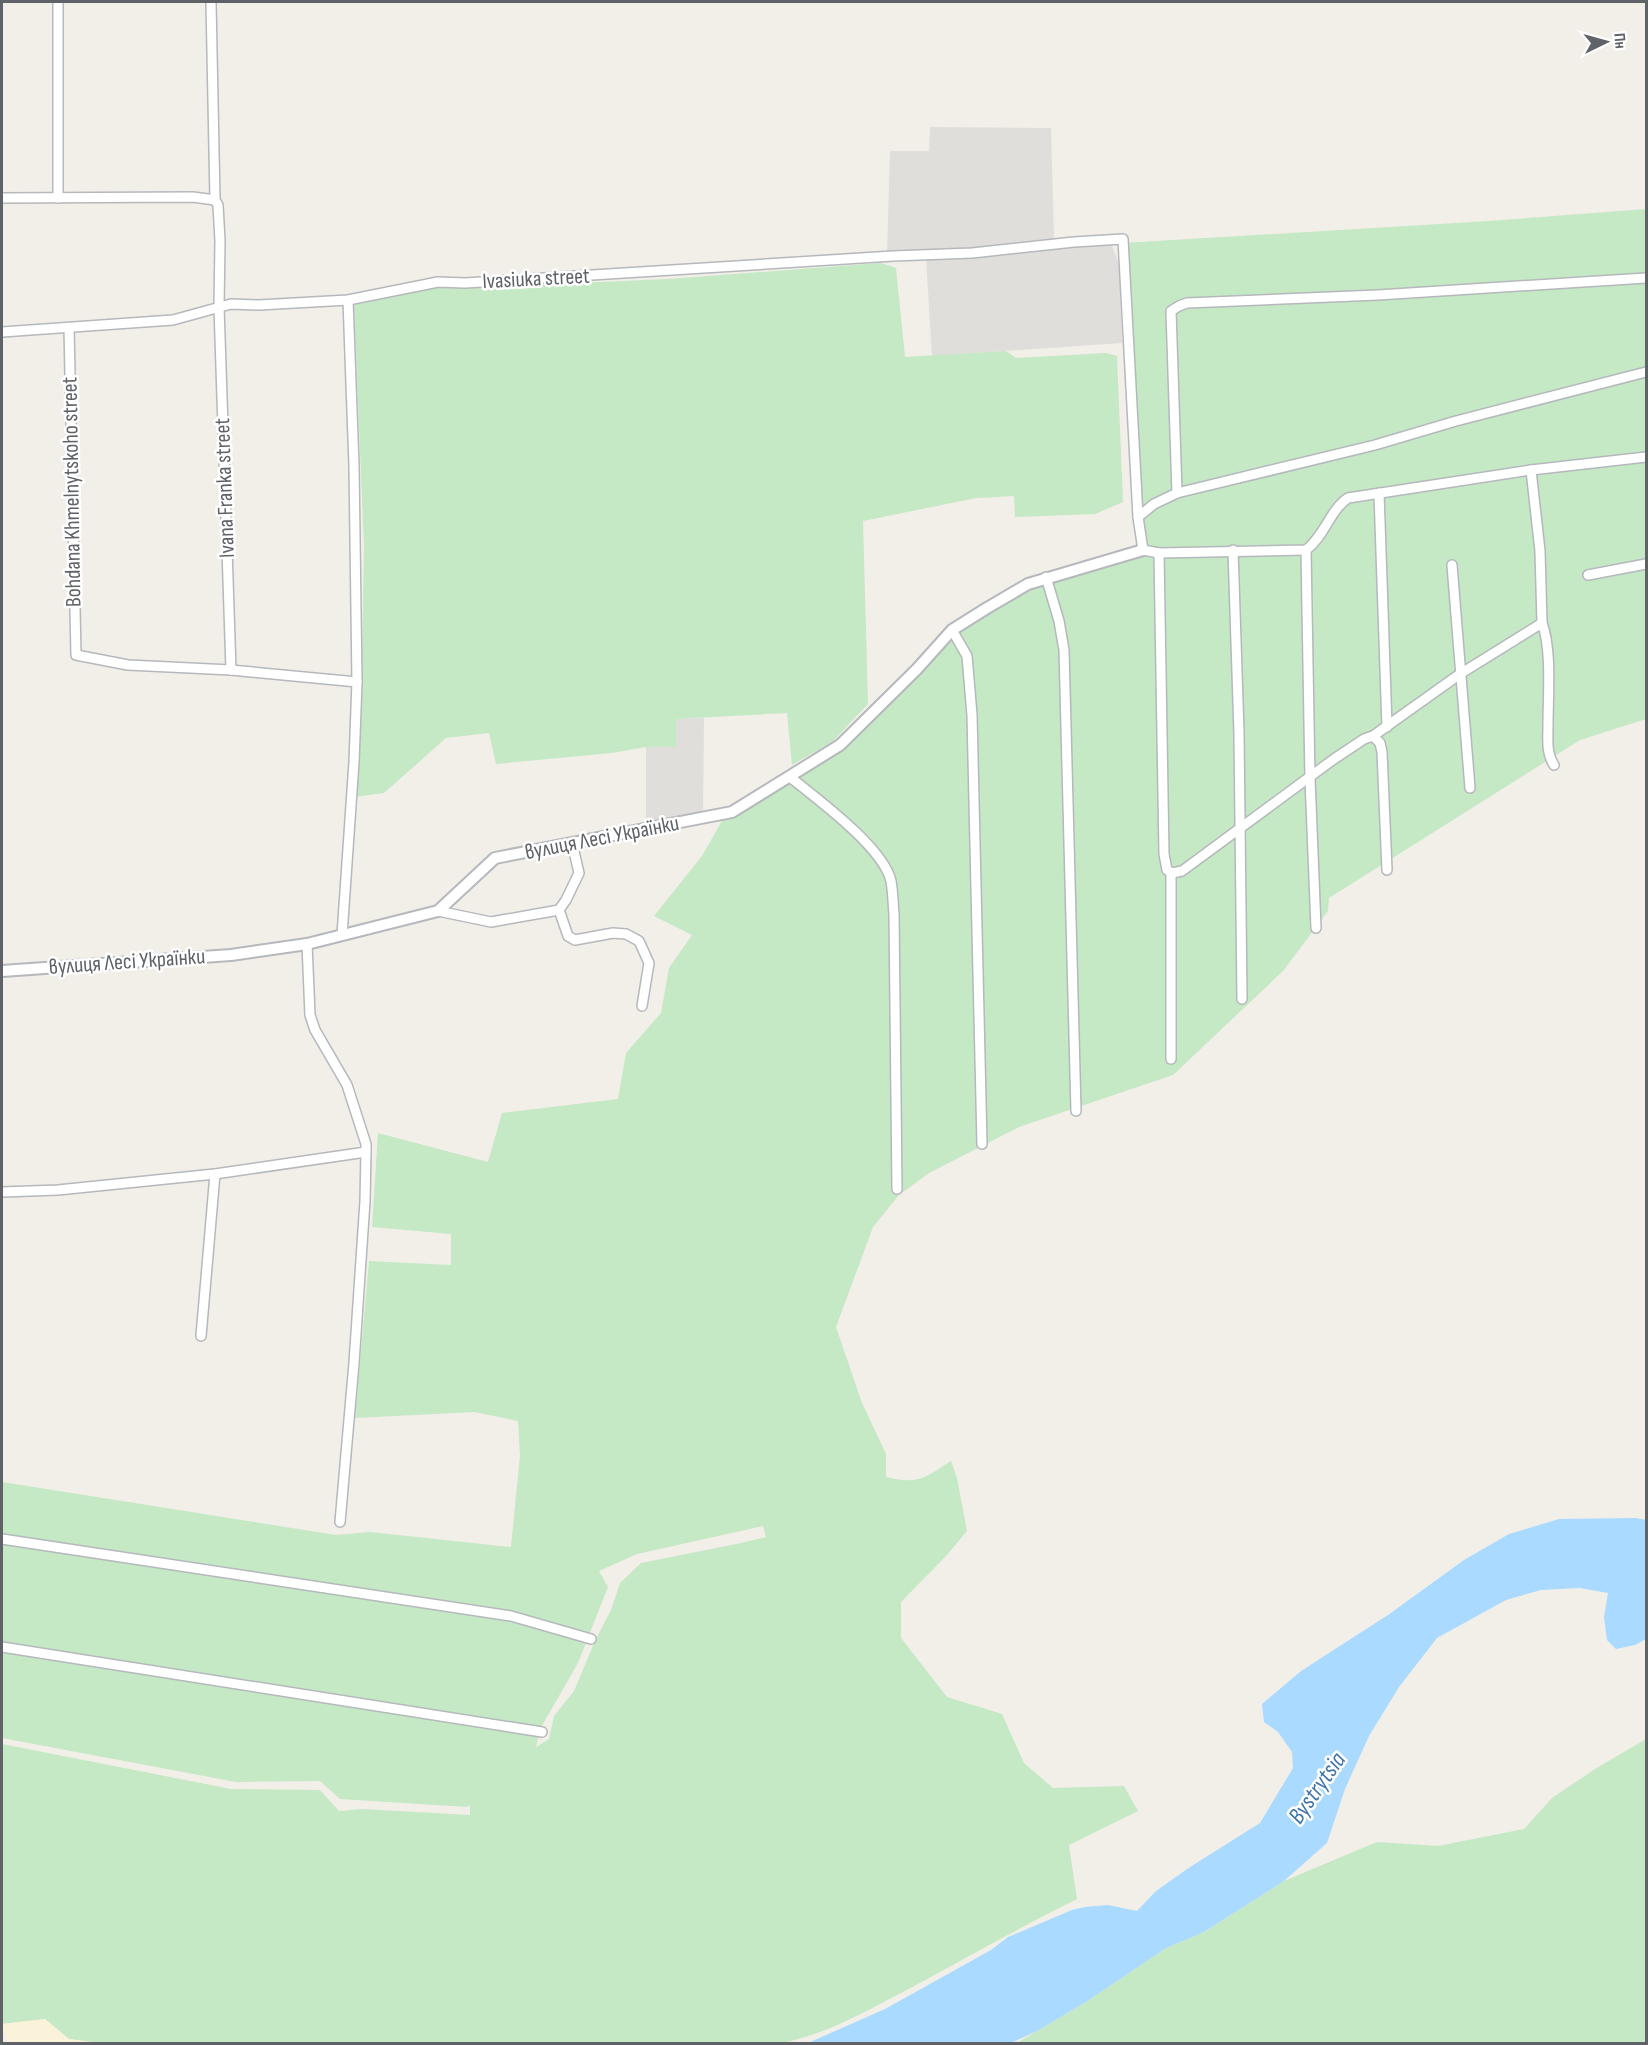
<svg xmlns="http://www.w3.org/2000/svg" width="1648" height="2045" font-family="'Sofia Sans Condensed',sans-serif">
<style>
.industrial{fill:#e0deda}
.green{fill:#c5e8c5;fill-rule:evenodd}
.sand{fill:#fbf3d9}
.water{fill:#aadaff}
.lines{fill:none;stroke-linecap:round;stroke-linejoin:round}
.minor-casing{stroke:#b5b8bc;stroke-width:12}
.tertiary-casing{stroke:#b5b8bc;stroke-width:14}
.minor{stroke:#fff;stroke-width:9}
.tertiary{stroke:#fff;stroke-width:10}
.labels{text-anchor:middle;dominant-baseline:central;stroke-width:5;stroke-linejoin:round;paint-order:stroke}
.street-label{font-size:22px;fill:#5f6368;stroke:#fff}
.water-label{font-size:24px;font-style:italic;fill:#4174aa;stroke:#fff}
</style>
<rect width="100%" height="100%" fill="#f1efe8"/>
<g class="industrial">
<polygon points="930,127 1051,128 1054,240 1019,245 887,254 890,151 929,151"/>
<polygon points="1096,242 1111,244 1119,263 1122,343 932,356 926,257"/>
<polygon points="704,718 703,816 646,824 646,747 675,747 676,719"/>
</g>
<g class="green">
<path d="M 1646,209 L 1646,719 L 1580,740 L 1329,898 L 1328,911 L 1283,971 L 1173,1075 L 1019,1127 L 929,1173 L 899,1195 L 873,1227 L 836,1327 L 862,1403 L 886,1454 L 886,1477 C 919,1485 924,1478 951,1461 L 957,1478 L 967,1531 L 946,1556 L 901,1602 L 901,1638 L 947,1697 L 1002,1714 L 1024,1763 L 1053,1788 L 1124,1786 L 1138,1811 L 1069,1845 L 1077,1899 C 1018,1928 961,1961 903,1992 C 864,2012 825,2035 781,2043 L 100,2044 L 69,2039 L 45,2019 L 2,2024 L 2,1744 L 231,1789 L 320,1790 L 339,1811 L 364,1809 L 470,1815 L 470,1805 L 467,1807 L 340,1799 L 320,1781 L 236,1782 L 2,1738 L 2,1482 L 336,1535 L 370,1532 L 511,1547 L 520,1455 L 518,1421 L 474,1412 L 355,1418 L 369,1261 L 451,1265 L 451,1234 L 372,1227 L 378,1133 L 488,1162 L 502,1113 L 618,1099 L 626,1053 L 661,1013 L 669,968 L 692,935 L 654,916 L 702,856 L 723,819 L 830,754 L 966,624 L 1034,583 L 1149,553 L 1133,493 L 1123,243 L 1489,221 ZM 763,1526 L 766,1537 L 741,1543 L 641,1563 L 620,1583 L 611,1610 L 595,1641 L 574,1691 L 554,1716 L 549,1739 L 536,1747 L 540,1729 L 578,1663 L 608,1587 L 599,1571 L 637,1554 Z"/>
<polygon points="881,263 896,268 905,357 1006,351 1016,358 1106,353 1117,356 1123,502 1095,514 1015,517 1014,496 976,498 863,521 868,704 833,741 792,765 787,713 676,719 676,747 646,747 612,753 496,764 489,733 446,738 384,793 354,797 361,715 364,547 354,305 438,286 464,288 668,279"/>
<polygon points="1646,1739 1646,2043 1015,2044 1086,2002 1166,1948 1204,1932 1284,1881 1377,1842 1438,1846 1524,1829 1552,1798 1595,1769"/>
</g>
<polygon class="sand" points="45,2019 69,2039 100,2043 8,2043 2,2029 2,2024"/>
<polygon class="water" points="1636,1518 1646,1520 1646,1639 1635,1645 1616,1649 1607,1640 1604,1617 1608,1593 1580,1588 1541,1590 1506,1600 1437,1638 1399,1687 1369,1736 1345,1789 1327,1843 1284,1881 1204,1932 1166,1948 1086,2002 1037,2031 1011,2043 808,2043 885,2009 991,1950 1008,1937 1072,1910 1085,1907 1108,1905 1137,1911 1156,1891 1190,1867 1260,1823 1293,1768 1292,1752 1278,1732 1264,1722 1262,1704 1301,1671 1388,1615 1464,1560 1509,1534 1559,1519"/>
<g class="lines">
<defs>
<g id="minor">
<polyline points="211,2 215,200 218,205 220,241 219,307 231,670"/>
<polyline points="2,198 193,197 215,200"/>
<polyline points="58,198 58,2"/>
<polyline points="1646,278 1378,295 1187,303 1179,306 1171,311 1177,493 1375,445 1456,421 1646,372"/>
<polyline points="69,328 76,655 128,665 231,670 357,682 354,466 348,300"/>
<path d="M 2,332 L 173,320 L 231,304 L 259,305 L 348,300 L 438,282 L 465,283 L 893,256 L 972,253 L 1074,242 L 1123,239 L 1138,517 L 1143,550 L 1159,553 L 1306,550 C 1324,537 1330,510 1348,498 L 1531,470 L 1646,457"/>
<polyline points="1531,470 1540,551 1542,623"/>
<polyline points="1379,493 1387,727"/>
<polyline points="1138,517 1154,504 1177,493"/>
<polyline points="1233,550 1239,733 1242,999"/>
<polyline points="1306,550 1310,779 1316,928"/>
<polyline points="1159,553 1164,854 1167,870 1172,873 1182,871 1334,759 1364,739 1373,736 1380,743 1382,752 1387,870"/>
<polyline points="1452,565 1470,788"/>
<polyline points="1588,575 1646,564"/>
<polyline points="1046,577 1059,621 1064,650 1076,1111"/>
<polyline points="952,630 967,656 972,715 982,1144"/>
<path d="M 1373,736 L 1460,674 L 1542,623 C 1552,649 1548,696 1548,725 C 1548,739 1546,753 1554,765"/>
<path d="M 790,777 C 817,799 883,847 891,881 C 893,892 893,904 894,914 L 897,1189"/>
<polyline points="1171,872 1171,1059"/>
<polyline points="559,910 568,936 575,940 613,933 626,934 639,941 649,963 642,1006"/>
<polyline points="438,911 491,922 559,910 566,900 579,873 572,843"/>
<polyline points="342,935 354,762 357,682"/>
<polyline points="2,1192 58,1190 215,1174 366,1152 366,1144 347,1085 315,1030 310,1015 307,944"/>
<polyline points="201,1336 215,1174"/>
<polyline points="340,1522 354,1363 365,1201 366,1152"/>
<polyline points="2,1539 511,1616 591,1639"/>
<polyline points="2,1647 542,1732"/>
</g>
<polyline id="tertiary" points="2,971 231,955 307,944 438,911 495,858 732,812 840,745 917,669 952,630 987,608 1028,584 1143,550"/>
</defs>
<use href="#minor" class="minor-casing"/>
<use href="#tertiary" class="tertiary-casing"/>
<use href="#minor" class="minor"/>
<use href="#tertiary" class="tertiary"/>
</g>
<g class="labels">
<g class="street-label">
<text transform="translate(536 279) rotate(-3)">Ivasiuka street</text>
<text transform="translate(225 488) rotate(-92)">Ivana Franka street</text>
<text transform="translate(72 492) rotate(-91)">Bohdana Khmelnytskoho street</text>
<text transform="translate(602 838) rotate(-11)">вулиця Лесі Українки</text>
<text transform="translate(127 962) rotate(-4)">вулиця Лесі Українки</text>
</g>
<g class="water-label">
<text transform="translate(1317 1788) rotate(-55)">Bystrytsia</text>
</g>
</g>
<rect width="1648" height="2045" fill="none" stroke="#5f6368" stroke-width="6"/>
<g transform="translate(1606 42) rotate(85)" stroke="#ffffff" stroke-width="4.5" paint-order="stroke">
<path d="M0-4.5L10 22L0 15L-10 22Z" fill="#5f6368"/>
<text y="-9" font-size="16" font-weight="bold" text-anchor="middle" fill="#5f6368">Пн</text>
</g>
</svg>
